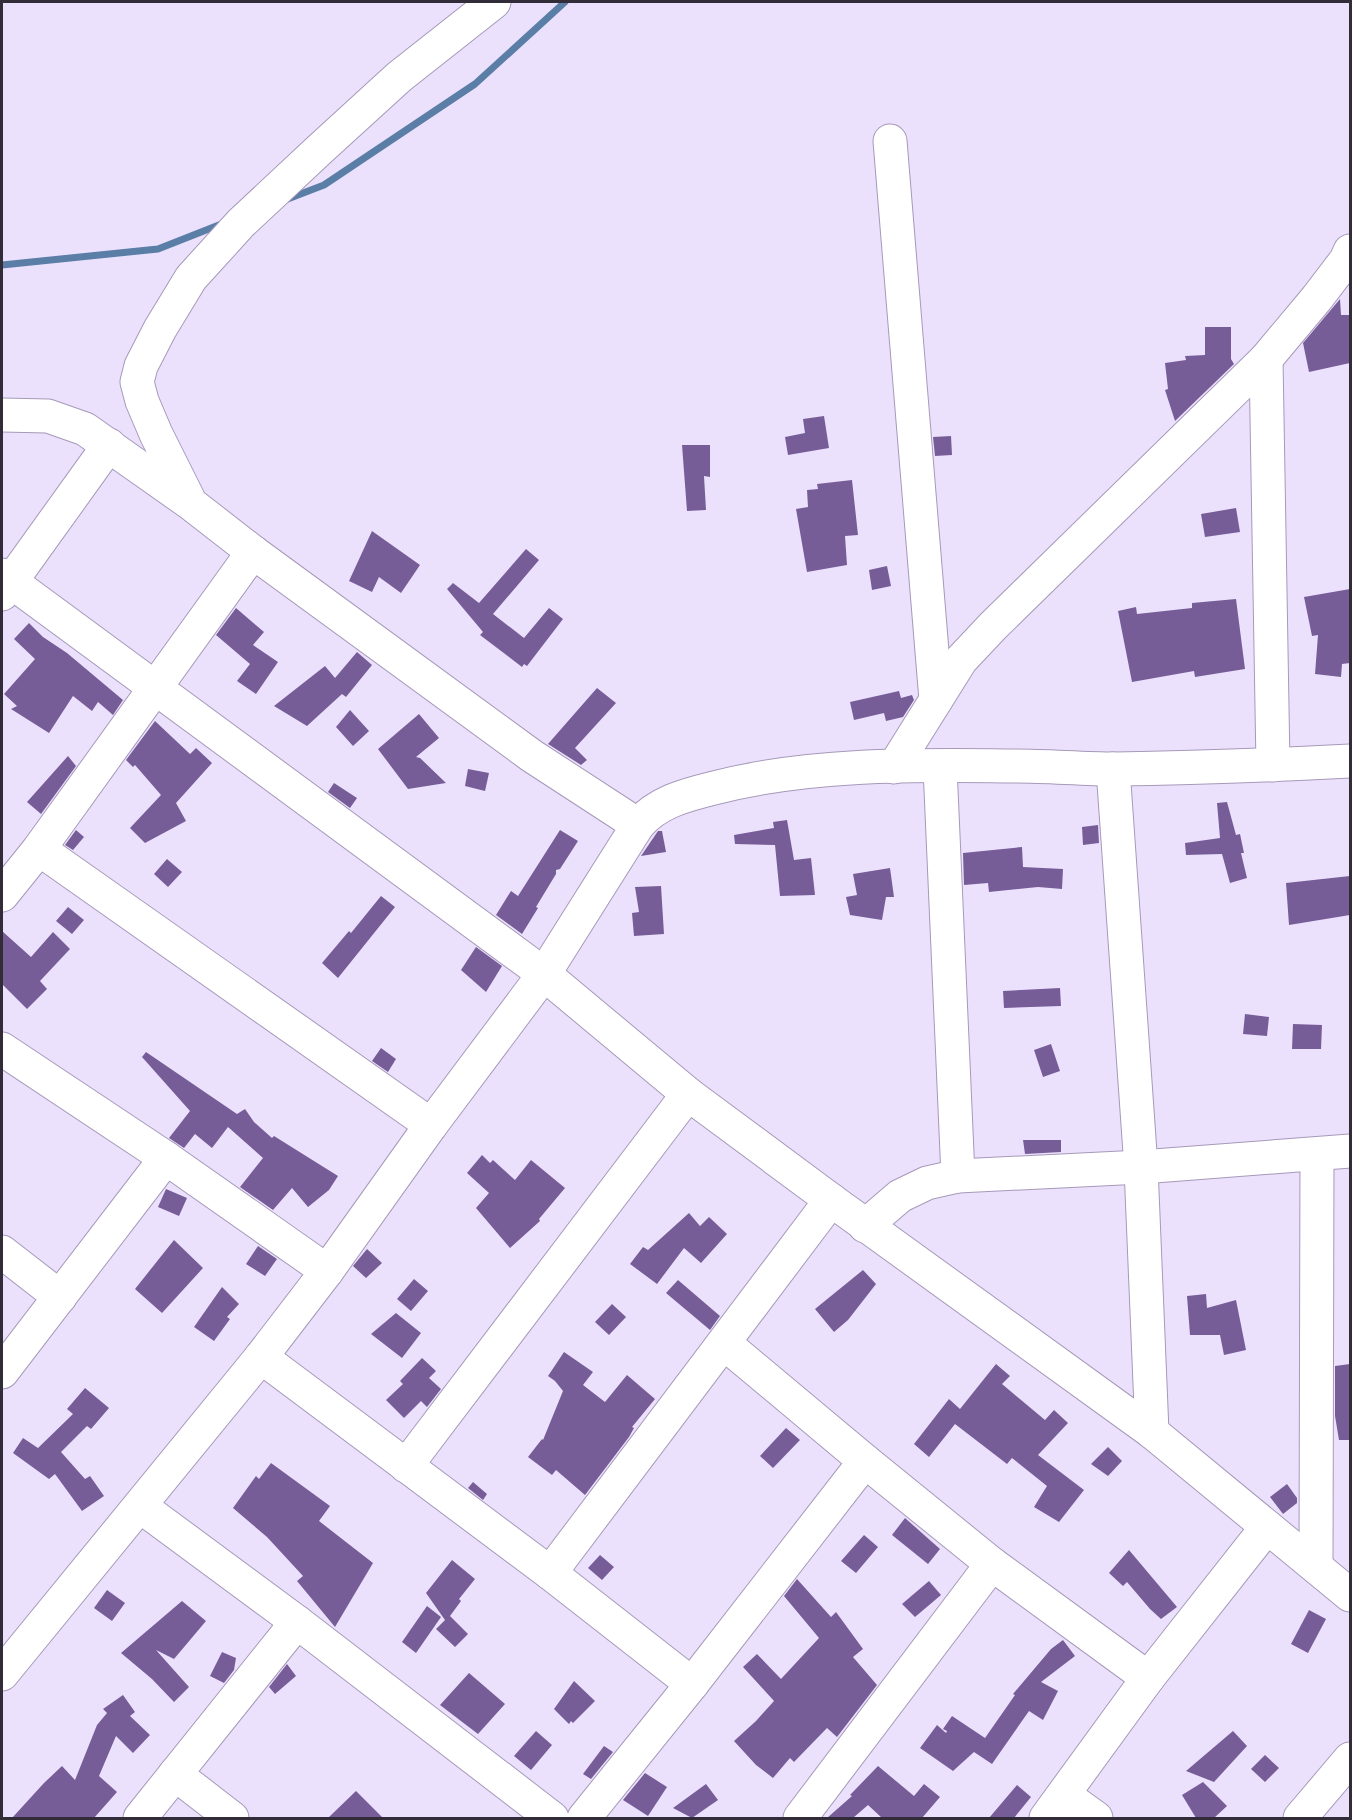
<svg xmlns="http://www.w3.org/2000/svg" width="1352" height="1820" font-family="Ubuntu,sans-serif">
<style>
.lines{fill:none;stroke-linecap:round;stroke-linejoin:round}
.stream{stroke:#5b7ea6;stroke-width:7}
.building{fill:#775d98}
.minor-casing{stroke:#a699b9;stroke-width:35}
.minor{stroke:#fff;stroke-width:33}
</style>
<rect width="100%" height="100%" fill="#ece1fd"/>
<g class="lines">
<g class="stream">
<polyline points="285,200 324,185 475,84 565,2"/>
<polyline points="2,265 158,249 224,223"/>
</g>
</g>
<g class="building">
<polygon points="1340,299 1341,315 1350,315 1350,363 1309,372 1303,343"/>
<polygon points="1205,327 1231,327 1231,359 1234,364 1175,421 1165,390 1168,389 1165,363 1186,360 1185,356 1205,355"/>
<polygon points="824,416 829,448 788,455 785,437 805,433 803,419"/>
<polygon points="951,436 952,455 935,456 933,437"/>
<polygon points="682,445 710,445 710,477 704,476 706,510 687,511"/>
<polygon points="852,480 858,535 845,536 847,565 807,572 796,509 808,507 807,490 818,489 817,484"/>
<polygon points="1236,508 1240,532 1205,537 1201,514"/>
<polygon points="372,531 420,565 401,593 379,577 372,592 349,581"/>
<polygon points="526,549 539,560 493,614 524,638 549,608 563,619 527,666 524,664 522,667 480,635 483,632 447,589 453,583 479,603"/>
<polygon points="887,566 891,586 872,590 869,570"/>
<polygon points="1350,589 1350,663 1342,664 1341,677 1315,674 1318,635 1312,636 1304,597"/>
<polygon points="1236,599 1245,669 1195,677 1194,671 1132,682 1118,611 1136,607 1137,614 1192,608 1192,603"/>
<polygon points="236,608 264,632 253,645 278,662 256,694 237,681 250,664 216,635"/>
<polygon points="29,623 43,637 67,653 123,700 113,715 98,702 92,711 73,696 49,733 11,709 17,706 4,694 35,659 14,639"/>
<polygon points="357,652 372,665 346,697 342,694 307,726 274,706 325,666 335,678"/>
<polygon points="597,688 616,703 575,748 587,760 581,765 548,744"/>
<polygon points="899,691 901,698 912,695 914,700 903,717 886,721 884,713 854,720 850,702"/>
<polygon points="350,710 369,731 353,746 336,727"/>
<polygon points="419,714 439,738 416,757 420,758 446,783 408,789 378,749"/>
<polygon points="155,721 190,754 196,748 212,763 176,803 186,821 145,843 130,828 161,795 135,765 133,767 126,760"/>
<polygon points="68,756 76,766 41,814 27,802"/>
<polygon points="468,769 489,773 485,791 465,786"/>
<polygon points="334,783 357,798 350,808 328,792"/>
<polygon points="1227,802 1236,835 1240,834 1244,853 1241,853 1247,878 1230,883 1222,854 1186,855 1185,843 1220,838 1217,803"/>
<polygon points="787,820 794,860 811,858 815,895 780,896 775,845 735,844 734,835 774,828 773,822"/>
<polygon points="1098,825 1099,843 1083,845 1082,827"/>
<polygon points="76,830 84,837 73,850 65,845"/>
<polygon points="560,830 578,841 560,869 556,870 556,874 536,907 538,908 522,934 496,915 511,891 518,896"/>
<polygon points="658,831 662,831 666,852 641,856"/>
<polygon points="1022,847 1023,867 1063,869 1062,889 1038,887 989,892 988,883 964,885 963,853"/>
<polygon points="167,859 182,872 168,887 154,874"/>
<polygon points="890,868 894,897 886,897 882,920 850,915 846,897 857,895 853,874"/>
<polygon points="1350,876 1350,915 1289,925 1286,883"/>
<polygon points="661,886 664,934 634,936 632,913 639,912 635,887"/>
<polygon points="381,896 395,907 338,978 322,963 349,931 351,933"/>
<polygon points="68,907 84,920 72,934 56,921"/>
<polygon points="2,931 31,957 53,932 70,949 40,981 47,989 27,1009 2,984"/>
<polygon points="476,947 502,966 486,992 461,970"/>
<polygon points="1060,988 1061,1006 1004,1008 1003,991"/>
<polygon points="1245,1014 1269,1017 1267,1036 1243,1034"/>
<polygon points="1293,1024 1322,1025 1321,1049 1292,1049"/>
<polygon points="1051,1044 1060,1071 1043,1077 1034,1050"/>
<polygon points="381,1048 396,1059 388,1072 372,1061"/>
<polygon points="146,1052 237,1114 245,1109 254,1122 272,1138 274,1136 338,1176 329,1190 308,1207 292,1188 273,1210 240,1187 263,1158 228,1127 212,1148 195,1134 184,1148 169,1138 190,1111 142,1057"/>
<polygon points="1023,1140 1061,1140 1061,1152 1025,1154"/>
<polygon points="482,1155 490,1163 493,1160 515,1180 531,1160 565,1188 539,1219 540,1221 510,1248 476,1208 489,1193 467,1173"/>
<polygon points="166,1189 187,1198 179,1216 158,1207"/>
<polygon points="689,1213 700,1226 709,1217 727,1234 701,1263 684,1248 657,1284 630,1264 643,1247 648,1250"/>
<polygon points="174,1240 203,1268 162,1313 135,1289"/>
<polygon points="258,1246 277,1259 265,1276 246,1264"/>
<polygon points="367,1249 382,1263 366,1278 353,1266"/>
<polygon points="863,1270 876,1284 848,1320 834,1332 815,1309"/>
<polygon points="414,1279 428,1291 411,1311 397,1299"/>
<polygon points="678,1280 720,1316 710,1330 666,1293"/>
<polygon points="222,1287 239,1304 227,1317 230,1319 214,1341 194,1327"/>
<polygon points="1206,1294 1207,1308 1236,1300 1246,1350 1224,1355 1220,1335 1190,1335 1187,1296"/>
<polygon points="612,1304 626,1317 609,1335 595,1322"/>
<polygon points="396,1313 421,1333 402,1358 371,1334"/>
<polygon points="564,1352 593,1372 583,1385 605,1402 627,1375 655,1399 632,1427 634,1428 629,1437 585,1495 556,1470 552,1475 528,1457 542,1439 543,1440 563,1391 555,1381 548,1376"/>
<polygon points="422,1358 436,1371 429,1378 441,1389 427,1407 421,1401 404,1418 386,1400 403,1384 400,1381"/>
<polygon points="996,1364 1010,1376 1002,1384 1045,1420 1054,1410 1068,1423 1038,1455 1084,1490 1059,1522 1034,1507 1047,1486 1012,1458 1007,1464 955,1424 929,1457 914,1444 949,1399 960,1409"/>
<polygon points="1350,1364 1350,1440 1339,1440 1335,1416 1335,1366"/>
<polygon points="85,1388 109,1408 91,1429 87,1426 61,1452 85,1479 90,1476 104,1496 82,1511 55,1474 49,1479 13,1453 23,1438 38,1448 73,1414 67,1409"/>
<polygon points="786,1428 800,1440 773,1468 760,1456"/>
<polygon points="1108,1447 1122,1461 1108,1476 1091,1464"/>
<polygon points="271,1463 330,1506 319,1521 373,1563 335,1627 297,1581 303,1576 267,1537 233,1508 256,1476 259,1479"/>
<polygon points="473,1482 487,1494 483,1500 468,1488"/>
<polygon points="1287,1484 1297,1498 1297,1503 1283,1514 1270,1497"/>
<polygon points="905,1518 940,1549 928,1564 892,1535"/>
<polygon points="864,1535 878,1547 856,1573 841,1561"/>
<polygon points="1129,1550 1177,1607 1161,1619 1150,1609 1127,1582 1123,1586 1109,1573"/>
<polygon points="600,1555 614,1567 602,1580 588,1568"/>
<polygon points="452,1560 475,1579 459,1599 461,1601 450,1616 468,1634 455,1647 436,1629 445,1620 426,1593"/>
<polygon points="797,1579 831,1617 836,1612 863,1649 853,1657 877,1685 837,1737 827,1728 794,1762 790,1758 773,1778 756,1765 734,1741 756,1721 774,1701 743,1667 757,1654 781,1679 819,1638 784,1596"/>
<polygon points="929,1581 941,1595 915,1617 902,1604"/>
<polygon points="107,1590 125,1603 112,1621 94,1608"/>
<polygon points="182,1601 206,1621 174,1659 156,1650 189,1687 174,1702 152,1679 121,1653"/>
<polygon points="427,1606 441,1617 416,1653 402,1642"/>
<polygon points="1309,1610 1326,1619 1308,1653 1291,1644"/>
<polygon points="1063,1640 1075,1656 1041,1682 1058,1691 1043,1720 1029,1711 992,1764 974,1752 953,1771 920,1748 937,1725 946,1733 947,1731 943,1729 952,1716 985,1738 1015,1695 1013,1694 1051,1649"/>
<polygon points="222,1652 236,1658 234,1670 224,1683 210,1676"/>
<polygon points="287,1664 296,1676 275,1694 269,1687"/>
<polygon points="469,1673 505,1704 478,1734 440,1705"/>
<polygon points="574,1681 595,1701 573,1723 571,1721 569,1724 554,1709"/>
<polygon points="123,1695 135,1712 130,1716 150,1735 133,1753 116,1736 99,1776 117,1792 94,1818 12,1818 44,1783 62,1766 75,1780 97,1725 107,1713 103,1709"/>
<polygon points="536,1731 552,1745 531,1770 514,1756"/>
<polygon points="1233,1731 1247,1746 1214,1782 1186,1771"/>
<polygon points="604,1746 613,1752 591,1779 583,1774"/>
<polygon points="1265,1755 1279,1768 1265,1782 1251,1769"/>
<polygon points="878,1766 914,1796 924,1784 940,1797 922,1818 882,1818 868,1805 853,1818 827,1818 852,1796 850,1795"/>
<polygon points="645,1773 667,1787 648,1816 623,1800"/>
<polygon points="1203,1782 1227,1806 1214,1818 1196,1818 1182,1795"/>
<polygon points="706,1784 718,1800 692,1818 673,1808"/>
<polygon points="1017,1785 1031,1797 1014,1818 989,1818"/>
<polygon points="356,1791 383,1818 328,1818"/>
</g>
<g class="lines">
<defs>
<g id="minor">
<polyline points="890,141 936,700"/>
<polyline points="1266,359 1273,765"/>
<polyline points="2,415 48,416 85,429 190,503 253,552 532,756 638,825"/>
<polyline points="188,498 156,434 142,401 137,382 141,366 160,329 191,278 241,223 318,151 399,77 494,2"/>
<polyline points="2,575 544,974 688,1094 831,1200 1152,1432 1350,1595"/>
<polyline points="2,594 109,445"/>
<polyline points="894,767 961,660 993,626 1266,359 1317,298 1346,260 1350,251"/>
<polyline points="940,767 958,1176"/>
<polyline points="1113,769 1141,1167 1152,1432"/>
<polyline points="39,849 431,1125"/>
<polyline points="2,895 39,849 253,552"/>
<polyline points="2,1049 166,1158 327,1271"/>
<polyline points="865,1226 900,1196 927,1183 958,1176 1141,1167 1350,1151"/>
<polyline points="2,1252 60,1297"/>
<polyline points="724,1343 865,1461 992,1564 1148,1678"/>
<polyline points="261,1357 550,1573 692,1684"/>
<polyline points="2,1372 166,1158"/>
<polyline points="406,1466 688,1094"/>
<polyline points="140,1506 297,1622 552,1818"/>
<polyline points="1316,1566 1317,1154"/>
<polyline points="550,1573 831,1200"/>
<path d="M 2,1674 L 261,1357 L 327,1271 L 431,1125 L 544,974 L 638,825 C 657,802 686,795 714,788 C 811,763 915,765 1015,766 C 1049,766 1082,769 1115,769 C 1194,768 1272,765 1350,761"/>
<polyline points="175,1774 232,1818"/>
<polyline points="1064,1795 1096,1818"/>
<polyline points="140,1818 297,1622"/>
<polyline points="584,1818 692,1684 865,1461"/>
<polyline points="800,1818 992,1564"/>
<polyline points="1046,1818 1148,1678 1267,1527"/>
<polyline points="1300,1818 1350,1759"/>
</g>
</defs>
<use href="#minor" class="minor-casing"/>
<use href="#minor" class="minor"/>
</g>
<rect width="1352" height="1820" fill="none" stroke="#322c39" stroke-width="6"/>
</svg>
